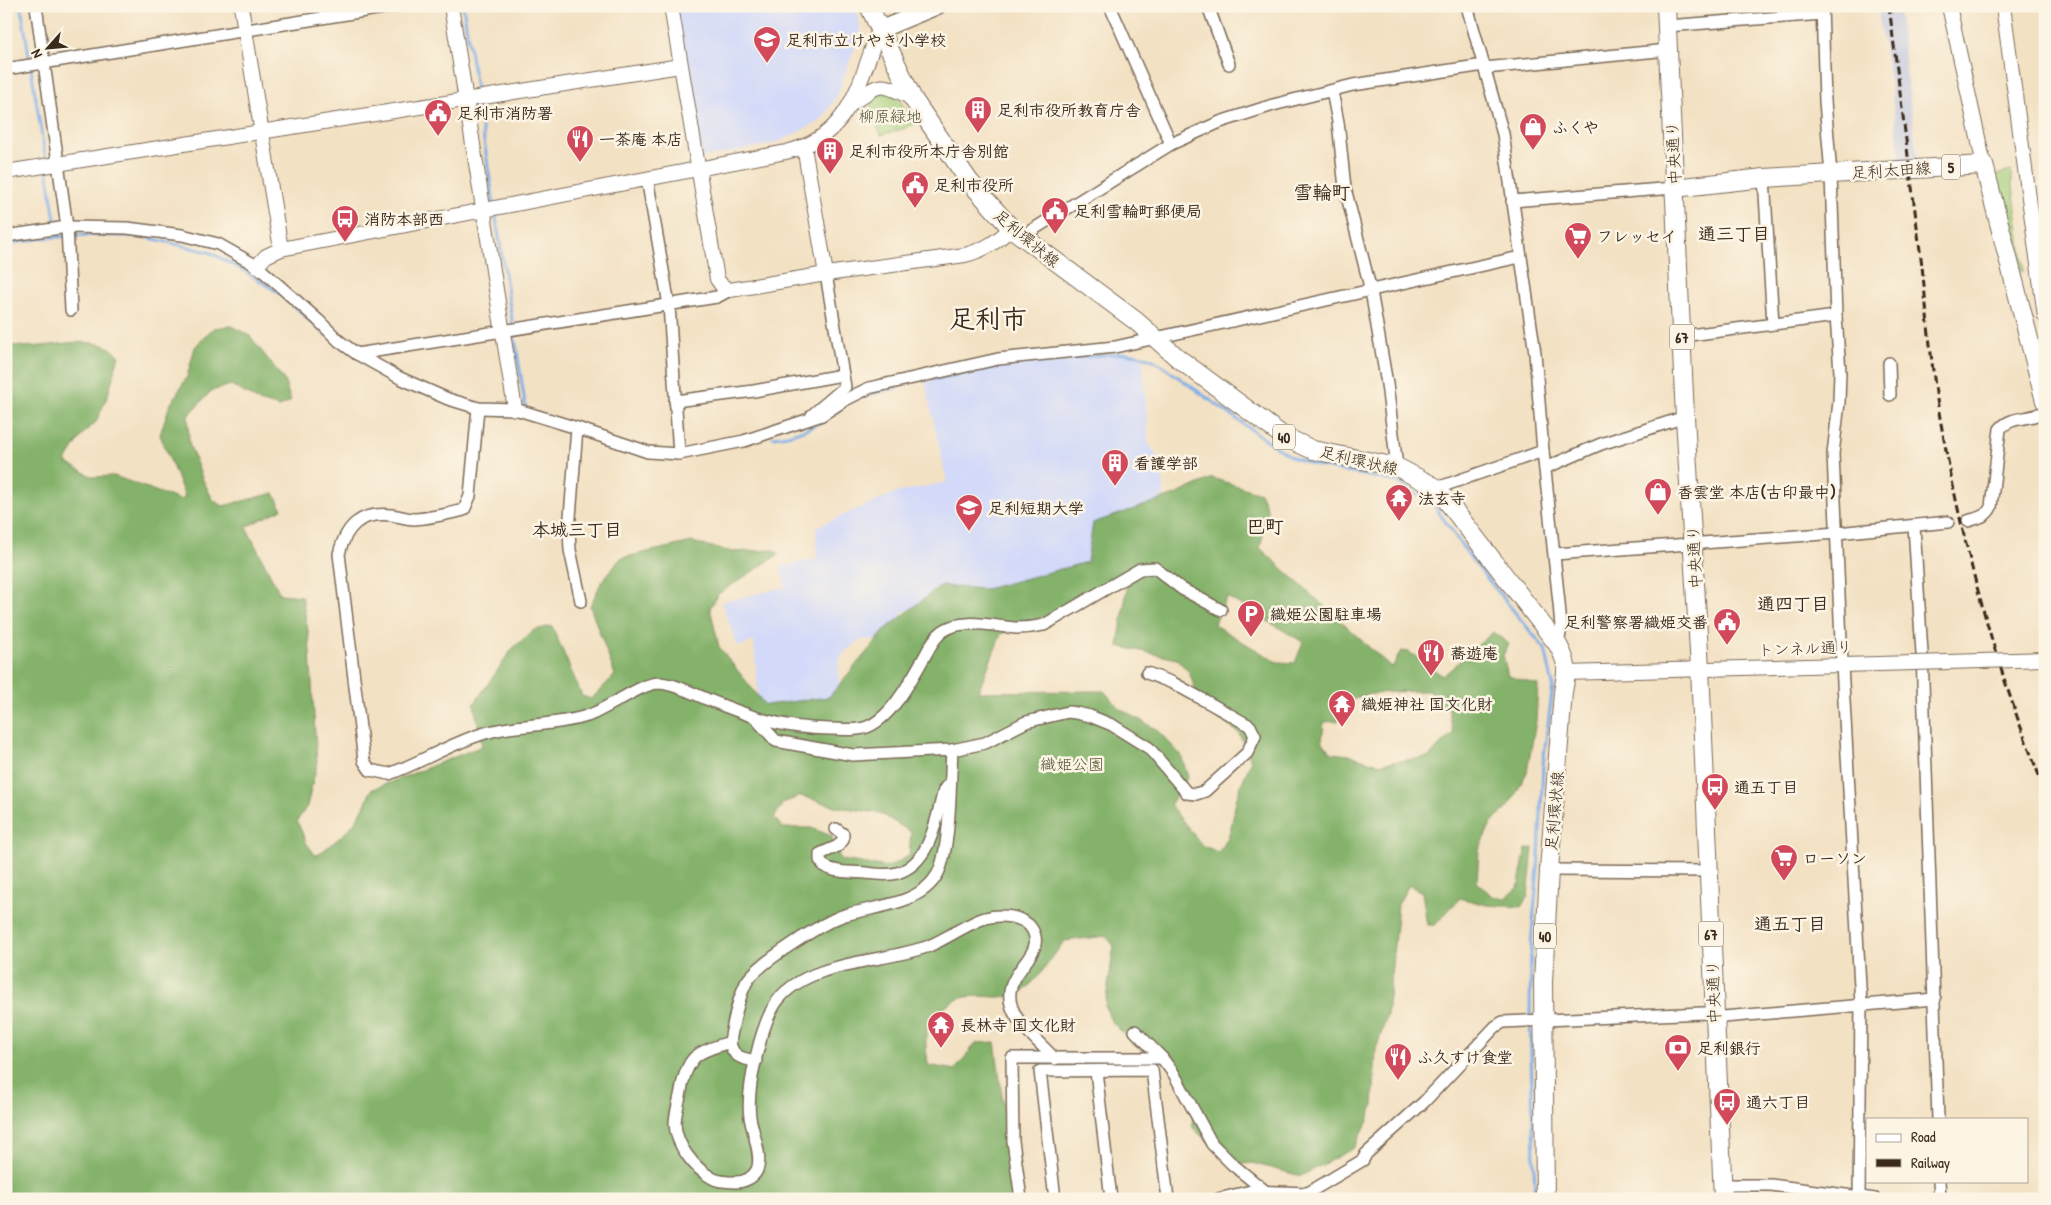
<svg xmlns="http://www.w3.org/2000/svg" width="2051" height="1205" font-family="'Patrick Hand','Klee One',sans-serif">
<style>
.built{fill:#d2d9f9}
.industrial{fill:#bcc3de}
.green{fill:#a5cf7b;stroke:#707c4c}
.forest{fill:#84b26b;stroke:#606e44;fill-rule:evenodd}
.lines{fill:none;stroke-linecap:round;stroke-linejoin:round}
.stream{stroke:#7cade7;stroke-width:3}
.minor-casing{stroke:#7b6a58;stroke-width:14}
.tertiary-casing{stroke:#7b6a58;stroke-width:16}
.secondary-casing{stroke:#7b6a58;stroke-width:19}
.primary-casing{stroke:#7b6a58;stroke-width:20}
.minor{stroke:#fff;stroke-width:11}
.tertiary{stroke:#fff;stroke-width:14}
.secondary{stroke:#fff;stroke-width:16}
.primary{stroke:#fff;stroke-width:18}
.rail{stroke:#3b2a1e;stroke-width:3;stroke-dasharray:8 4;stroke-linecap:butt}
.tertiary-bridge-casing{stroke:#7b6a58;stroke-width:16;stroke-linecap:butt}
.tertiary-bridge{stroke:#fff;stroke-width:14}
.labels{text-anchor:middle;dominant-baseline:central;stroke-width:5;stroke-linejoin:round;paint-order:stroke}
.shield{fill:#fcf5e5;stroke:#75675a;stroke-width:1}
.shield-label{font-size:15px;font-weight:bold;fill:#3b2a1e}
.poi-label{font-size:16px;font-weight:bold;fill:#3b2a1e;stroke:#fcf5e5;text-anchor:start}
.park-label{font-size:16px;fill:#565335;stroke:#fcf5e5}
.street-label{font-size:16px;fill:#3b2a1e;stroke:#fcf5e5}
.neighbourhood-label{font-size:18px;font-weight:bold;fill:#3b2a1e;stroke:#fcf5e5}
.quarter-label{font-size:19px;font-weight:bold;fill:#3b2a1e;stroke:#fcf5e5}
.town-label{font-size:26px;font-weight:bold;fill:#3b2a1e;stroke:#fcf5e5}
</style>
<rect width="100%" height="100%" fill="#fcf5e5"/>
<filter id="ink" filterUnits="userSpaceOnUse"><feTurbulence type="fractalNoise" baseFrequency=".02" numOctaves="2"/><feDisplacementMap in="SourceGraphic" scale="10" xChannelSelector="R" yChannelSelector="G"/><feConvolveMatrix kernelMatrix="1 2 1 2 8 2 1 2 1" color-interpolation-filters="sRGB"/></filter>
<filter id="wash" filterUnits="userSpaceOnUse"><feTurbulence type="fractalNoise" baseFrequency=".0096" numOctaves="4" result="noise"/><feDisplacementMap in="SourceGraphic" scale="20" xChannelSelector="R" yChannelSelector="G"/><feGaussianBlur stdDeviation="1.12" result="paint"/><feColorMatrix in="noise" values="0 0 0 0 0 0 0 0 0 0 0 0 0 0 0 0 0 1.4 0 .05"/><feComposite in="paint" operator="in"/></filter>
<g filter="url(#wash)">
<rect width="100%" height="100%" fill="#f3e1c3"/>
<g class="built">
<polygon points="675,6 855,6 858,13 861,31 837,96 820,121 776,143 702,158"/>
<polygon points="1124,351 1143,359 1148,443 1161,463 1164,495 1154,512 1071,580 903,611 897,628 880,640 861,639 846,651 840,658 838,671 840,701 759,708 754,641 738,647 721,602 785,587 781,566 817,559 816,527 895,493 947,482 925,382 970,370"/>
</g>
<polygon class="industrial" points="1877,6 1898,6 1918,164 1901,165 1890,80"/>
<g class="green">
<path d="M 881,91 L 895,94 L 916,123 L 903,129 L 881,135 C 874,120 862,101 881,91 Z"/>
<polygon points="2011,171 2024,271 2021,271 1995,175"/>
</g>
<path class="forest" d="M 232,326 L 250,336 L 284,380 L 291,401 L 280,407 L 259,401 L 231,385 L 211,391 L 188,416 L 189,443 L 202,478 L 213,500 L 223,506 L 274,493 L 282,509 L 246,527 L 280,594 L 302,596 L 309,637 L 317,764 L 307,806 L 297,821 L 307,844 L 316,856 C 345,834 358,826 371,790 L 482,746 L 474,704 L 513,648 L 534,630 L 552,626 L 582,696 L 591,699 L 615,675 L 590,606 L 602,581 L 621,558 L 692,542 L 732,552 L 774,550 L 779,554 L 718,594 L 710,608 L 719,647 L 765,705 L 829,697 L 886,629 L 940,586 L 986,589 L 1087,562 L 1093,523 L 1175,495 L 1212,478 L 1260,493 L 1268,511 L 1260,548 L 1392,668 L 1401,651 L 1409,652 L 1443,676 L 1493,632 L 1509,644 L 1503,655 L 1508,676 L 1538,685 L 1536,721 L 1527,772 L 1510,805 L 1491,823 L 1479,850 L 1477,882 L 1492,896 L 1506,898 L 1518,888 L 1526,849 L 1533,848 L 1528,897 L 1522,907 L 1487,905 L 1460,898 L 1435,925 L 1427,925 L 1422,892 L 1409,885 L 1398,904 L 1387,1016 L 1376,1049 L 1373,1105 L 1368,1121 L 1354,1148 L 1301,1176 L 1252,1163 L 1234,1165 L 1193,1128 L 1191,1087 L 1174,1062 L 1138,1048 L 1111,1021 L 1105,1006 L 1114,946 L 1106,936 L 1064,941 C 1056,953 1029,992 1016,995 C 1000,1000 983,994 966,997 C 951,999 928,1018 926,1034 C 925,1044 927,1055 928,1065 L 955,1070 L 976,1043 L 995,1042 L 1016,1199 L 6,1199 L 6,344 C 41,353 69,336 103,345 C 109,346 114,351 119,355 L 108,395 L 96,422 L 82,435 L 65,462 L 93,477 L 114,476 L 180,500 L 185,497 L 160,435 L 169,407 L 187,377 L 195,347 L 213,328 ZM 1128,582 L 1118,646 L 1177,659 L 1189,672 L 1202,707 L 1239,733 L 1251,760 C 1247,772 1241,784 1237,797 C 1232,816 1233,837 1218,852 L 1202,845 L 1170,805 L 1188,777 L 1181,755 L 1156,729 L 1119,708 L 1104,691 L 978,692 L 1001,634 ZM 1227,597 L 1303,642 L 1295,663 L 1277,662 L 1214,625 ZM 1429,691 L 1437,704 L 1449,709 L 1453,734 L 1442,743 L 1429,757 L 1378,764 L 1350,755 L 1331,753 L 1322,741 L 1324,722 L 1338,721 C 1341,714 1345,706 1351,701 C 1363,691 1412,691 1429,691 ZM 801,796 L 838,807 L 880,813 L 911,832 L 909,856 L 888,867 L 841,860 L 833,843 L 832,836 L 811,828 L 783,828 L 774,818 L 783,803 Z"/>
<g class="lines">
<g class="stream">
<polyline points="21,6 46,162"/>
<polyline points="463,6 477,94"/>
<polyline points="478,102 494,205"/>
<polyline points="47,169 55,220 59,237"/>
<polyline points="495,211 513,326"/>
<polyline points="6,244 44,238 80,235 141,236 209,252 245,271 279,293"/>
<polyline points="288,301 326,335"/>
<polyline points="514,332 526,410"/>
<polyline points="933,379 949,377 1008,364 1125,353 1139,355 1151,359 1160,364 1277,448 1294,458 1318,466 1397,482 1433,504 1472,560 1545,649 1553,685 1543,764 1539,856 1531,945 1530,1015 1535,1199"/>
<polyline points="863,397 898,387"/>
<polyline points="502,414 516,415"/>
<path d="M 773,437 C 798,435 824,422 844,407"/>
</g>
</g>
</g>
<g filter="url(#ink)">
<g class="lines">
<defs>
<g id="minor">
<polyline points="36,6 67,227 71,310"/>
<polyline points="1110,6 1171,144"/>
<polyline points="1208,6 1229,64"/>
<polyline points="1467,6 1503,134 1535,353 1543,451 1559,603 1561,627 1558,645"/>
<polyline points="1822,6 1825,101 1831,175 1836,316 1840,372 1839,402 1833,454 1842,665 1861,1004 1859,1199"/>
<polyline points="1667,26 1822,14"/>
<polyline points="1485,68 1668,50"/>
<polyline points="6,69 396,6"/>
<polyline points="1332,91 1338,122 1345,188 1371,291 1387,384 1397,467"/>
<polyline points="647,178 669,305 679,454"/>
<polyline points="1764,178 1773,324"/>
<polyline points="1512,201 1674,188"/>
<polyline points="6,236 67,227 127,228 182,235 218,244 257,266 318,320 339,341 357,354 400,378 448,399 478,408 515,409 577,428 648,452 679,454 744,441 822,415 845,400 869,388 998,359 1115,347 1520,257"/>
<polyline points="1021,237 1171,144 1220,122 1273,105 1353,85 1484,65"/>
<polyline points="1682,336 1836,316"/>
<polyline points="357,354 717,297 730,290"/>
<polyline points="1889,363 1890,395"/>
<polyline points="675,401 754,391 842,375"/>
<path d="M 478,408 L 470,496 L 464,510 C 448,514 431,518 414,519 C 407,519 399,516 391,515 C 360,512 346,526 339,554 L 364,761 L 370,770 L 389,774 C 420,763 448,745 479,735 C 514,723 552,727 587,716 C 606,710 641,683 659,683 C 676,684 694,694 709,700 C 754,718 780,728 830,729 C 841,729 853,731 864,728 C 889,721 909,684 922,661 C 928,651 933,638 943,631 C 962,617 996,627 1017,628 C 1027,628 1035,627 1044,625 L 1140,569 L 1155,568 L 1182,589 L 1221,610"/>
<polyline points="812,415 845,387 826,274"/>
<polyline points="577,428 569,530 570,550 581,601"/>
<polyline points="1545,468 1601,444 1685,417"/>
<polyline points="1437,488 1543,451"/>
<path d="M 1968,521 C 1977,518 1987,517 1991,507 L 2000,429 C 2012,415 2029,421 2043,412"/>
<polyline points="1914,526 1922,653 1938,1119"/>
<polyline points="1555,554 1837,533 1948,522"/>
<polyline points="757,720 776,741 853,755 952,750 985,743 1026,722 1068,712 1076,713 1090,716 1112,725 1149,748 1187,793 1196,794 1205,791 1247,753 1255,736 1250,726 1211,704 1173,683 1147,673"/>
<path d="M 836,829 L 843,834 L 843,840 L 838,846 L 820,854 L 820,860 L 824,866 C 836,873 852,872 866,873 C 875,874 887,876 897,873 C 931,863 936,819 944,790 L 946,787"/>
<polyline points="1549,870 1709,871"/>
<polyline points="1135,1031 1162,1058 1174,1074 1212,1144 1232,1164 1265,1191"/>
<path d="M 730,1042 C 719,1046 704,1049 695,1057 C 686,1066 683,1079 681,1091 C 679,1102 675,1114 675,1124 C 676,1145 694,1168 712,1178 C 718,1182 729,1182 736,1182 C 744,1182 753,1178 757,1170 C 763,1157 752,1131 750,1117 C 746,1090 761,1022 778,1000 C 809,960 884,963 929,946 C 948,938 966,924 985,918 C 999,914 1023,915 1032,929 C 1050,959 991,974 1016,1016 C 1023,1029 1044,1047 1055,1059"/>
<path d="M 756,1061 C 743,1059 732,1057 730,1042 C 733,1024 737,1001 746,983 C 755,965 825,921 845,915 C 876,906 919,905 937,875 C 951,851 950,780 952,750"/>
<polyline points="1096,1071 1111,1199"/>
<polyline points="1939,1181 1940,1199"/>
<polyline points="1722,1185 1771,1185 1875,1199"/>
<polyline points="1021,1199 1013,1141 1012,1058 1162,1058"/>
<polyline points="1055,1199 1040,1071 1152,1070 1168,1199"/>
<polyline points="1218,1199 1251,1191 1308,1193 1363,1160 1366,1154 1424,1102 1495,1027 1503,1022 1703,1013 1723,1017 1935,999"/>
</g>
<g id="tertiary">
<polyline points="241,6 281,249"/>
<polyline points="451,6 515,409"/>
<path d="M 671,6 L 717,279 L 722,286 L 730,290 L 826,274 L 965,255 C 984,250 997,242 1011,228"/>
<polyline points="1949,6 1984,165"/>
<polyline points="2003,6 2045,316"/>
<path d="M 849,106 C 880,83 878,80 913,99"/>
<polyline points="804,147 826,274"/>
<polyline points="6,172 680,66"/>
<path d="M 257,266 L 266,256 L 281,249 L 786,152 C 851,137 858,84 879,30"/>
<polyline points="1566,673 1914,663"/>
</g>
<polyline id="secondary" points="879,30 937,6"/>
<g id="primary">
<path d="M 869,6 L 913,99 L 969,181 L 1011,228 L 1136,321 L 1179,359 L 1283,436 L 1313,450 L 1397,467 L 1437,488 L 1558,645 C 1569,665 1567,670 1563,692 L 1549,870 L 1543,982 L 1545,1199"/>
<polyline points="1666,6 1685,417 1700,668 1723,1199"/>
<polyline points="1674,188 1764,178 1984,165 2045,401"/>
</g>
</defs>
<use href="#minor" class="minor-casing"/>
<use href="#tertiary" class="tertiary-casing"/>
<use href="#secondary" class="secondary-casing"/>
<use href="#primary" class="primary-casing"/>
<use href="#minor" class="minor"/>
<use href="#tertiary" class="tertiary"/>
<use href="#secondary" class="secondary"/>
<use href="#primary" class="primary"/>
<path class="rail" d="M 1889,6 C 1900,93 1911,179 1922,266 C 1928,322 1932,379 1943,434 C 1965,556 1998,675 2045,790"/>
<defs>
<polyline id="tertiary-bridge" points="1914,663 2045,659"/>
</defs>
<use href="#tertiary-bridge" class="tertiary-bridge-casing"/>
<use href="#tertiary-bridge" class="tertiary-bridge"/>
</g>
</g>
<defs>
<symbol id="school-pin" viewBox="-11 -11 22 30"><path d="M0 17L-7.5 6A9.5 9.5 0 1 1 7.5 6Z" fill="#d1495b" stroke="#fcf5e5"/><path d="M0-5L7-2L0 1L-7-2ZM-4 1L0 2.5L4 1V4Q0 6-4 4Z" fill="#fff"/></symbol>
<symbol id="building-pin" viewBox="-11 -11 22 30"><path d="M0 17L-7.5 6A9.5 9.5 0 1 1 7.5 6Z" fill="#d1495b" stroke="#fcf5e5"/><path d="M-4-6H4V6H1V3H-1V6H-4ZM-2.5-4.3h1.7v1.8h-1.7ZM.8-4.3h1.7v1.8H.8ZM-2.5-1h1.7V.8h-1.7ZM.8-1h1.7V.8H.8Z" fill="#fff"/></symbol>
<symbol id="civic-pin" viewBox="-11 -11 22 30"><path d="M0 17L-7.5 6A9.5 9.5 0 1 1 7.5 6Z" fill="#d1495b" stroke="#fcf5e5"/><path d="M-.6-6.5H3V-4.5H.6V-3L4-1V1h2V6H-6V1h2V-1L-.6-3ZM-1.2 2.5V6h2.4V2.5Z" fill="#fff"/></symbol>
<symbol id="shop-pin" viewBox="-11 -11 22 30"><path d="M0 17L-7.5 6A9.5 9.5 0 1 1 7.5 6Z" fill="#d1495b" stroke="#fcf5e5"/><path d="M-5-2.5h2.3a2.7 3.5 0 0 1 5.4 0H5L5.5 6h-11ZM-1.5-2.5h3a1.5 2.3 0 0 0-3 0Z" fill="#fff"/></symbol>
<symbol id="restaurant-pin" viewBox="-11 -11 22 30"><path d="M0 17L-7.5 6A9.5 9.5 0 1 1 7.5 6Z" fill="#d1495b" stroke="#fcf5e5"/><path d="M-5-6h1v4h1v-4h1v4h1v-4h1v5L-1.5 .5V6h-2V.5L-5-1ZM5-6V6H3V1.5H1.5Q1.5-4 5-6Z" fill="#fff"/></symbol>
<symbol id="bus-pin" viewBox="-11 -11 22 30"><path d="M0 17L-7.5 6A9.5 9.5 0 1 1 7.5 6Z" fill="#d1495b" stroke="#fcf5e5"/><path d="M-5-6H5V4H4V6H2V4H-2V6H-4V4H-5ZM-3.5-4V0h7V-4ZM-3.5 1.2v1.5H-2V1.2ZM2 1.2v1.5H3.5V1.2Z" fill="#fff"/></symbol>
<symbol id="supermarket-pin" viewBox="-11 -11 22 30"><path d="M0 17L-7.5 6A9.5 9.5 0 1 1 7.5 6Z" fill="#d1495b" stroke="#fcf5e5"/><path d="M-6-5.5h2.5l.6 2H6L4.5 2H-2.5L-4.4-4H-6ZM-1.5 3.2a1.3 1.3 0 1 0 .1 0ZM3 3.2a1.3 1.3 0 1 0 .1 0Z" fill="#fff"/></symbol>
<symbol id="temple-pin" viewBox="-11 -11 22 30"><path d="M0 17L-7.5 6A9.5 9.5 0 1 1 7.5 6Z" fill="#d1495b" stroke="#fcf5e5"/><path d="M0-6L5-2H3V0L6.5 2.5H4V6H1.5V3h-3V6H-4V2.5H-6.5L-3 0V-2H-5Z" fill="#fff"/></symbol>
<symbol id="university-pin" viewBox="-11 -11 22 30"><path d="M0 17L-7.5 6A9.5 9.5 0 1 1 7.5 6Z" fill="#d1495b" stroke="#fcf5e5"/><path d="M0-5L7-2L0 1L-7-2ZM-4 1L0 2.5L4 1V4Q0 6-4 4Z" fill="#fff"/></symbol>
<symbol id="parking-pin" viewBox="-11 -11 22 30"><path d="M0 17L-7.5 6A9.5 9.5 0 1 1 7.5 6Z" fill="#d1495b" stroke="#fcf5e5"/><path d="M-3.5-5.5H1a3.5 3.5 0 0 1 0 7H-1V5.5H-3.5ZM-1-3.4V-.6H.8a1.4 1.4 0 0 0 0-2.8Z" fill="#fff"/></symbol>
<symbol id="bank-pin" viewBox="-11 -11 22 30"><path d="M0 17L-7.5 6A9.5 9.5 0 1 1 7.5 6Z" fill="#d1495b" stroke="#fcf5e5"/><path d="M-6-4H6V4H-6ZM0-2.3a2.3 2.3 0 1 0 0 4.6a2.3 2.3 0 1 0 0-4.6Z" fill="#fff"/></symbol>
</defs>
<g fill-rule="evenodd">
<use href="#school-pin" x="751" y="24" width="32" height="43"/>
<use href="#building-pin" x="962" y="94" width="32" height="43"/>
<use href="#civic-pin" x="422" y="97" width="32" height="43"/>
<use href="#shop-pin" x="1517" y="111" width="32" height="43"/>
<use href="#restaurant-pin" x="564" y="123" width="32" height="43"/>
<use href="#building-pin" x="814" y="135" width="32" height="43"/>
<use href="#civic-pin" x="899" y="169" width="32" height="43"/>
<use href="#civic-pin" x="1039" y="195" width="32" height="43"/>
<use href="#bus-pin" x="329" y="203" width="32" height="43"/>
<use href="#supermarket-pin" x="1562" y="220" width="32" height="43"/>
<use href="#building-pin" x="1099" y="447" width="32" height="43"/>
<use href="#shop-pin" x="1642" y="476" width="32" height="43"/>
<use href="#temple-pin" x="1383" y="482" width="32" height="43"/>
<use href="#university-pin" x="953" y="492" width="32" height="43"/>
<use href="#parking-pin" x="1235" y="598" width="32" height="43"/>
<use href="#civic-pin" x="1711" y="606" width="32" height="43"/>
<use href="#restaurant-pin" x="1415" y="637" width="32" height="43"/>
<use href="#temple-pin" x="1326" y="688" width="32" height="43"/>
<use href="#bus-pin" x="1699" y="771" width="32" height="43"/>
<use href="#supermarket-pin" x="1768" y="842" width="32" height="43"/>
<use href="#temple-pin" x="925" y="1009" width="32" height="43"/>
<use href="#bank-pin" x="1662" y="1032" width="32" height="43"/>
<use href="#restaurant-pin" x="1382" y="1041" width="32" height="43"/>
<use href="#bus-pin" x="1711" y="1086" width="32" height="43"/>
</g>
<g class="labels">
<g class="shield">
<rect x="1942" y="154.5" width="18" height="25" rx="4"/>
<rect x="1669.5" y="324.5" width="25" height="25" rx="4"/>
<rect x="1273" y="424.5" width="22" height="25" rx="4"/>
<rect x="1698.5" y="921.5" width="25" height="25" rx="4"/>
<rect x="1534" y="923.5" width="22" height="25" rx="4"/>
</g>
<g class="shield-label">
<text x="1951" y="167">5</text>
<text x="1682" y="337">67</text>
<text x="1284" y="437">40</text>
<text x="1711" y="934">67</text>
<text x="1545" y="936">40</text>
</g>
<g class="poi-label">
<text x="786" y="40">足利市立けやき小学校</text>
<text x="997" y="110">足利市役所教育庁舎</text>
<text x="457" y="113">足利市消防署</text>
<text x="1552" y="127">ふくや</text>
<text x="599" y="139">一茶庵 本店</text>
<text x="849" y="151">足利市役所本庁舎別館</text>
<text x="934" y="185">足利市役所</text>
<text x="1074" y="211">足利雪輪町郵便局</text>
<text x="364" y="219">消防本部西</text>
<text x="1597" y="236">フレッセイ</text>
<text x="1134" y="463">看護学部</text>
<text x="1677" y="492">香雲堂 本店(古印最中)</text>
<text x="1418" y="498">法玄寺</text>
<text x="988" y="508">足利短期大学</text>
<text x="1270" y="614">織姫公園駐車場</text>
<text x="1708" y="622" text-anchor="end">足利警察署織姫交番</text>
<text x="1450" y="653">蕎遊庵</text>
<text x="1361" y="704">織姫神社 国文化財</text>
<text x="1734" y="787">通五丁目</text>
<text x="1803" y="858">ローソン</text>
<text x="960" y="1025">長林寺 国文化財</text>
<text x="1697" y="1048">足利銀行</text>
<text x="1417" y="1057">ふ久すけ食堂</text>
<text x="1746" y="1102">通六丁目</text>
</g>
<g class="park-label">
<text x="890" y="116">柳原緑地</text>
<text x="1072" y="764">織姫公園</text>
</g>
<g class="street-label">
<text transform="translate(1673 153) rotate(-93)">中央通り</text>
<text transform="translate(1891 170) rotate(-4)">足利太田線</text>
<text transform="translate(1027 238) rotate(40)">足利環状線</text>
<text transform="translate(1359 460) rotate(13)">足利環状線</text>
<text transform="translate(1694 557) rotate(-93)">中央通り</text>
<text transform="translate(1805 648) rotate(-2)">トンネル通り</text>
<text transform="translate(1554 811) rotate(-85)">足利環状線</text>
<text transform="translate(1713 992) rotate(-92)">中央通り</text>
</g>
<g class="neighbourhood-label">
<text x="1734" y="233">通三丁目</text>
<text x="577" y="529">本城三丁目</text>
<text x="1793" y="603">通四丁目</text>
<text x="1790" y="923">通五丁目</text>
</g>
<g class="quarter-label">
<text x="1322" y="192">雪輪町</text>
<text x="1265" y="526">巴町</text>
</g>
<g class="town-label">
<text x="988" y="318">足利市</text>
</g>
</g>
<rect width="2051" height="1205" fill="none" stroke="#fcf5e5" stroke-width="25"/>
<rect x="1866" y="1118" width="162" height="65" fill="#fcf5e5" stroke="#afa495"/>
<rect x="1876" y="1134" width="25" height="8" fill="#ffffff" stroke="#afa495"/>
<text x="1911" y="1142" font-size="15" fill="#3b2a1e">Road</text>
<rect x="1876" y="1159" width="25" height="8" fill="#3b2a1e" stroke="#afa495"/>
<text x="1911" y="1168" font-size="15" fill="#3b2a1e">Railway</text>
<g transform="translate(48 48) rotate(243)" stroke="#fcf5e5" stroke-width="4" paint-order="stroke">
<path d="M0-4L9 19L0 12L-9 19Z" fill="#3b2a1e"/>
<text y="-8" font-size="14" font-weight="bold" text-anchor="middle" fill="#3b2a1e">N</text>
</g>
</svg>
